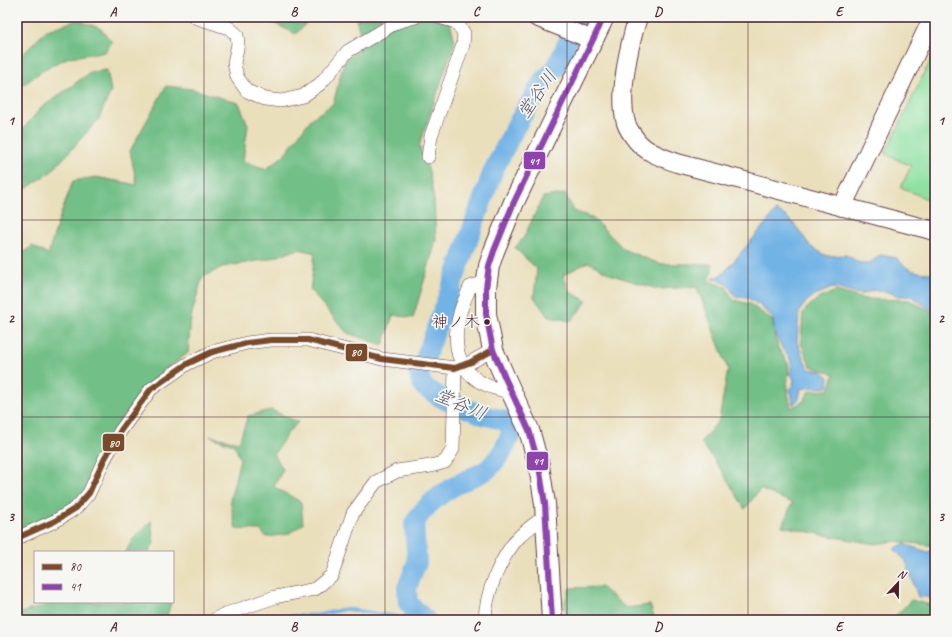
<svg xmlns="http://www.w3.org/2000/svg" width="952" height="637" font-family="Caveat,'Klee One',sans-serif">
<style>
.green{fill:#8ee1a1;stroke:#6c8066}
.forest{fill:#72bf87;stroke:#5e6f59}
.water{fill:#72b3e6;stroke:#5e6988}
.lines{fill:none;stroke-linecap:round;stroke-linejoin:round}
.stream{stroke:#72b3e6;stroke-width:3.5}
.river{stroke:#72b3e6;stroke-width:20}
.street-casing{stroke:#623c41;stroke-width:14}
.secondary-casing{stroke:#623c41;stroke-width:20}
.primary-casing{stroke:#623c41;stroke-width:22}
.street{stroke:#fff;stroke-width:13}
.secondary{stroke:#fff;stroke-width:18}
.primary{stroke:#fff;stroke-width:20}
.bus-1-casing{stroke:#f6f6f2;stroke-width:9}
.bus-2-casing{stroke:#f6f6f2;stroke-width:9}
.bus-1{stroke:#7a4b2a;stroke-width:6}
.bus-2{stroke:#8e44ad;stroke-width:6}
.grid{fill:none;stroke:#4a1f2b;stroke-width:1;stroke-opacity:0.55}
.bus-dot{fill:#4a1f2b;stroke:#f6f6f2;stroke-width:1.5}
.labels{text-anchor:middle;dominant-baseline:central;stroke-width:3.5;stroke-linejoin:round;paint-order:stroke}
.bus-label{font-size:16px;fill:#4a1f2b;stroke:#f6f6f2;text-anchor:end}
.water-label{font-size:18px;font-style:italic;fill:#58536c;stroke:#f6f6f2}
.line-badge{stroke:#f6f6f2;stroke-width:1.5}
.badge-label{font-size:11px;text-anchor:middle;font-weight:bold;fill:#fff}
.neatline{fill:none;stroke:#4a1f2b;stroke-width:1.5}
.grid-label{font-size:13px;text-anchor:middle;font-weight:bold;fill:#4a1f2b}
</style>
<rect width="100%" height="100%" fill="#f6f6f2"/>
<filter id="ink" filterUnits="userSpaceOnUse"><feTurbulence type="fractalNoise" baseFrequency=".025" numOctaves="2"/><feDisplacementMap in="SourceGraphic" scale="8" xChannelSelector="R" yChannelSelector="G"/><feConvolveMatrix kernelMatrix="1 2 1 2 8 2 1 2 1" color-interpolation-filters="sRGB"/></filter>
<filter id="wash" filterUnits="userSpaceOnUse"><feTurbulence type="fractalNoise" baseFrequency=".012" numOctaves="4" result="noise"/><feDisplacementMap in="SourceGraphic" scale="16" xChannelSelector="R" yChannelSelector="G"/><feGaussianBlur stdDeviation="0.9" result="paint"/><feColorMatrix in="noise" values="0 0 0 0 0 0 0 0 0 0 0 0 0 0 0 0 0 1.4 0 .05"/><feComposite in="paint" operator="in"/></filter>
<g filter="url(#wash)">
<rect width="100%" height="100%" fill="#eadfbb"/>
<polygon class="green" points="932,57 935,58 935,203 901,187 911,166 885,154"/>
<g class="forest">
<polygon points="261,17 312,17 296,34"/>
<polygon points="367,17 430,17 450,23 455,41 419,146 429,171 434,200 436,241 413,318 393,315 383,345 347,333 310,290 315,253 299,249 269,259 222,267 202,278 191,317 188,353 158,375 121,419 104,466 77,501 32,529 17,533 17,256 33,246 48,255 57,225 73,181 96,177 137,185 130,151 166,86 192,89 239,103 248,125 243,161 266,169 283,156 311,119 333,104 344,62 364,44 356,20"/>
<polygon points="77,20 100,28 112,42 105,52 69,57 48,67 17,89 17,60 47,30"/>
<polygon points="107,70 111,91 98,120 52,171 17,195 17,136 41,108 91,72"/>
<polygon points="565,194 574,211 593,218 625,250 660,264 712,264 712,273 708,281 726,287 733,300 750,304 772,320 778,348 789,365 787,387 791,408 804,401 809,391 829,390 834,374 810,366 801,343 803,312 817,299 836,291 864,299 909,300 935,313 935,546 895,541 875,544 829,536 782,526 792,503 760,489 745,509 722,471 701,442 719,420 728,369 697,287 657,289 612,275 588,262 563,275 570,292 587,301 571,321 548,317 534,297 537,269 515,248 524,237 543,197"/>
<polygon points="271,410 298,422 287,434 274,454 283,469 274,487 301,502 303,524 288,534 266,537 260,530 236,529 230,500 240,459 235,446 210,436 239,442 248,416"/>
<polygon points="151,521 154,543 149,552 126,552 132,540"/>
<polygon points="601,587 626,608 650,605 655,620 566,620 565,601 570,588"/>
<polygon points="911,600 935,606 935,620 892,620"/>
<polygon points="53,602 171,602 166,620 17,620 17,614 48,605"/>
</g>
<g class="water">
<path d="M 776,211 L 784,215 L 795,225 L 811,247 L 827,256 L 846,255 L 860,263 L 870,263 L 880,255 L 897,258 C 908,272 918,273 935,273 L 935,311 L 927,307 L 911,296 L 899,296 L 888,292 L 874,290 L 863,294 L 852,293 L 840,289 L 832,288 L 815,295 L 806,302 L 799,312 L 797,342 L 808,369 L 821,371 L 829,377 L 828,387 C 819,389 811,386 801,389 L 799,399 L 793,405 L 792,395 L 789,389 L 793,385 L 794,379 L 790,373 L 792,365 L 789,356 L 783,350 L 774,330 L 773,318 L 759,305 L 748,298 L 735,297 C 729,284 726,282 712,279 L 724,273 Z"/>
<polygon points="903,544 928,552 935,548 935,602 928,597 918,597 906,561 894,549"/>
</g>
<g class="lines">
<polyline class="stream" points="270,620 283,616 319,615 345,609 401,617 419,614"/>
<path class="river" d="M 426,620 L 408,603 L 407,588 L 417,562 L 414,524 C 424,505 447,489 466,480 C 473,476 485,473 490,467 C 500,457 508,442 513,429 L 503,420 L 483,415 L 445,400 L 424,387 L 420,379 L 419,370 L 426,357 L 493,171 L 516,126 L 543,81 L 556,68 L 579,17"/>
</g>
</g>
<g filter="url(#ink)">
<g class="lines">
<defs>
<g id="street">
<polyline points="195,17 229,28 237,35 238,44 234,63 237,77 247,91 265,99 281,101 303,96 320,84 348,51 397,22 415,17"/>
<polyline points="428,157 431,136 463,45 464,33 456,22 439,17"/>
<path d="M 486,282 L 470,287 C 467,295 462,304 460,313 C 448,358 466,385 511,392"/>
<polyline points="17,538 55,521 76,508 89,493 104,460 121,430 151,389 187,364 212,352 247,343 271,340 308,340 382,359 455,368 471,362 493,350"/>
<polyline points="214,620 223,615 275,597 315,589 332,575 353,513 376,482 397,471 431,466 445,462 453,449 455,368"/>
<path d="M 485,620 C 486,592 500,558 519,537 C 527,529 536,523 545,516"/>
</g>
<g id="secondary">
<polyline points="536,17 593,40"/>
<path d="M 638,17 C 629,45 618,94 626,123 C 628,129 633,136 637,141 C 647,153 664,158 677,163 L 935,231"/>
<polyline points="842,207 933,17"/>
</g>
<polyline id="primary" points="552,620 545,504 539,466 529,430 505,378 493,350 486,314 486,288 489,266 494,251 514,202 604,17"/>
</defs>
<use href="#street" class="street-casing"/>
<use href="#secondary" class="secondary-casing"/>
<use href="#primary" class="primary-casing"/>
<use href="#street" class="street"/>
<use href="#secondary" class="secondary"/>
<use href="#primary" class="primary"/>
<defs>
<polyline id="bus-1" points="17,538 55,521 76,508 89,493 104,460 121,430 151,389 187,364 212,352 247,343 271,340 308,340 382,359 455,368 471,362 493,350"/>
<polyline id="bus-2" points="552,620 545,504 539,466 529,430 505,378 493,350 486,314 486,288 489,266 494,251 514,202 604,17"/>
</defs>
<use href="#bus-1" class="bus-1-casing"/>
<use href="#bus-2" class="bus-2-casing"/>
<use href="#bus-1" class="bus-1"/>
<use href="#bus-2" class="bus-2"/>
</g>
</g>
<path class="grid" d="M 204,17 L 204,620M 385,17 L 385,620M 567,17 L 567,620M 748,17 L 748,620M 17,220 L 935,220M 17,417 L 935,417"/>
<circle class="bus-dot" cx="487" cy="322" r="3.5"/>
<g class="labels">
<g class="bus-label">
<text x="480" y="322">神ノ木</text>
</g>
<g class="water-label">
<text transform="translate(537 94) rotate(-55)">堂谷川</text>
<text transform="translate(461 404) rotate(23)">堂谷川</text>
</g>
</g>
<g class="line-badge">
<rect x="523" y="151" width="23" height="19" rx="4" fill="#8e44ad"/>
<rect x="345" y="343" width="23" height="19" rx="4" fill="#7a4b2a"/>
<rect x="102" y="433" width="23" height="19" rx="4" fill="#7a4b2a"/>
<rect x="526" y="451" width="23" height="20" rx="4" fill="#8e44ad"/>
</g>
<g class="badge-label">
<text x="534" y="165">41</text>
<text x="356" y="356">80</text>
<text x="114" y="447">80</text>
<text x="538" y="465">41</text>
</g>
<rect width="952" height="637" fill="none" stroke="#f6f6f2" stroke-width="44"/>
<rect x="34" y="551" width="140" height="52" fill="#f6f6f2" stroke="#b1a0a2"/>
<rect x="42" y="564" width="20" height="6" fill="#7a4b2a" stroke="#b1a0a2"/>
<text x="70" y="571" font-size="12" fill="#4a1f2b">80</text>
<rect x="42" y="584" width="20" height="6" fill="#8e44ad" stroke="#b1a0a2"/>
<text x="70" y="591" font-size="12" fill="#4a1f2b">41</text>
<g transform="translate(898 583) rotate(22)" stroke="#f6f6f2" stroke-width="3" paint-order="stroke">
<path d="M0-3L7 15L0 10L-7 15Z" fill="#4a1f2b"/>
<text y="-6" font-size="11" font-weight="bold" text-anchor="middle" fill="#4a1f2b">N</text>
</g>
<rect x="22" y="22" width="908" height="593" class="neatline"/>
<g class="grid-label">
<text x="113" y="16">A</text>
<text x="294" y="16">B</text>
<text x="476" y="16">C</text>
<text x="658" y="16">D</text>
<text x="839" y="16">E</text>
<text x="11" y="125">1</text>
<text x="941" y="125">1</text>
<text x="11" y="323">2</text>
<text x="941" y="323">2</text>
<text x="11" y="521">3</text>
<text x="941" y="521">3</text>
<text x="113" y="631">A</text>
<text x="294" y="631">B</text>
<text x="476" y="631">C</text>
<text x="658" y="631">D</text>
<text x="839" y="631">E</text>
</g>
</svg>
